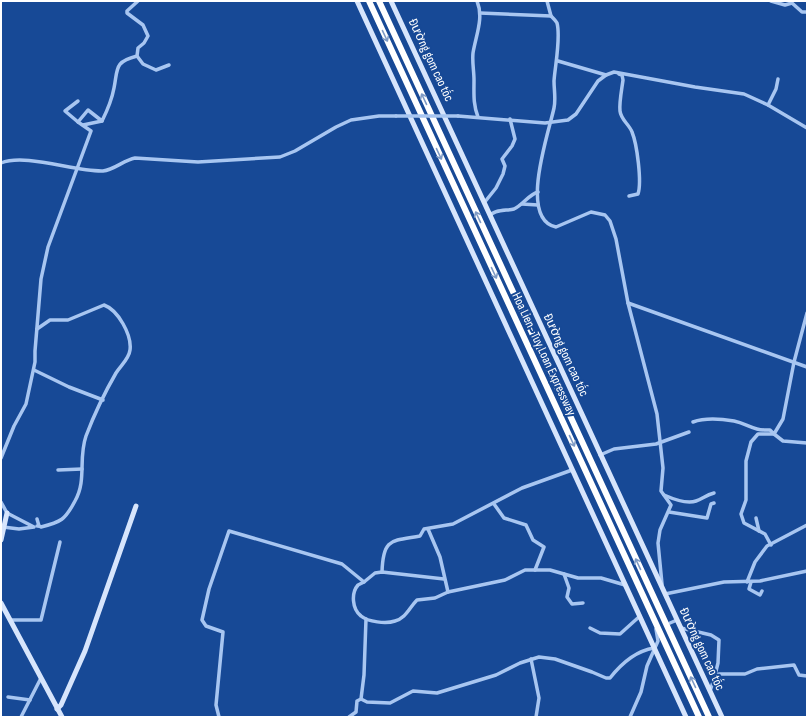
<svg xmlns="http://www.w3.org/2000/svg" width="808" height="718" font-family="'Sofia Sans Condensed',sans-serif">
<style>
.lines{fill:none;stroke-linecap:round;stroke-linejoin:round}
.street{stroke:#a8c6f1;stroke-width:3.5}
.secondary{stroke:#d7e5fc;stroke-width:5}
.highway{stroke:#fff;stroke-width:6}
.street-bridge{stroke:#a8c6f1;stroke-width:3.5}
.oneway{stroke:#7f9bc5}
.labels{text-anchor:middle;dominant-baseline:central;stroke-width:4;stroke-linejoin:round;paint-order:stroke}
.street-label{font-size:13px;fill:#fff;stroke:#174996}
</style>
<rect width="100%" height="100%" fill="#174996"/>
<g class="lines">
<g class="street">
<path d="M 477,1 C 484,18 476,35 473,53 C 472,62 474,71 474,80 C 474,94 473,104 478,117"/>
<polyline points="547,1 551,16"/>
<polyline points="771,1 785,5 792,3 802,12 807,12"/>
<path d="M 480,13 L 551,16 C 553,18 556,21 557,23 C 561,38 555,66 554,81 C 554,90 556,99 554,108 C 549,132 518,219 556,227 L 591,212 L 605,215 L 610,221 L 616,239 L 628,303 L 657,414 L 663,468 L 661,491 L 671,505 L 660,530 L 658,543 L 662,584"/>
<polyline points="137,56 143,64 156,70 169,65"/>
<polyline points="558,61 606,75"/>
<path d="M 619,74 L 622,75 L 623,80 C 622,88 619,103 620,111 C 621,120 629,124 632,132 C 637,144 642,182 638,194 L 629,196"/>
<polyline points="78,101 65,111 78,122"/>
<polyline points="768,105 776,89 778,79"/>
<polyline points="458,116 545,123 568,120 576,114 598,81 606,75 614,72 695,87 744,94 768,105 807,128"/>
<polyline points="83,125 102,121"/>
<path d="M 1,163 C 26,153 75,172 103,171 C 114,170 124,160 135,158 L 198,162 L 280,157 L 295,151 L 336,127 L 351,120 L 379,116 L 396,116"/>
<polyline points="484,203 496,188 503,174 505,166 502,159 512,146 515,139 510,119"/>
<polyline points="522,204 538,205"/>
<path d="M 490,216 C 494,209 507,211 514,209 C 523,205 528,195 538,192"/>
<polyline points="628,303 807,367"/>
<path d="M 37,329 L 50,320 L 68,320 L 104,305 C 118,310 132,335 130,350 C 129,359 121,365 116,373 C 105,392 94,415 86,436 C 78,459 87,480 75,501 C 65,520 61,522 41,527 L 39,526"/>
<polyline points="34,370 69,387 103,400"/>
<path d="M 693,422 C 704,418 722,419 734,421 C 748,424 753,431 770,430 L 774,434 L 783,419 L 794,362 L 807,313"/>
<polyline points="600,455 614,449 656,444 689,432"/>
<path d="M 1,458 L 14,426 L 26,404 L 35,362 L 35,351 L 41,279 L 48,247 L 91,131 L 78,122 L 88,110 L 102,121 C 107,111 112,99 114,88 C 118,68 114,62 137,56 L 138,48 L 144,43 L 148,36 L 143,25 L 127,13 L 127,11 L 138,1"/>
<polyline points="58,470 82,469"/>
<path d="M 664,495 C 673,499 688,504 696,501 C 702,499 706,495 714,493"/>
<polyline points="1,502 7,513 34,527 19,529 3,527"/>
<polyline points="494,504 504,518 526,525 533,540 544,547 535,570"/>
<polyline points="669,512 707,518 711,504 714,503"/>
<polyline points="756,518 759,531"/>
<polyline points="37,526 39,526 37,519"/>
<polyline points="428,529 440,557 448,592"/>
<polyline points="771,545 765,534 744,523 741,514 746,500 746,461 751,442 758,434 774,434 783,441 807,443"/>
<path d="M 382,572 C 383,538 391,541 420,536 L 424,529 L 453,524 L 522,488 L 572,470"/>
<polyline points="564,574 569,588 567,597 572,604 583,603"/>
<path d="M 364,582 L 358,585 C 351,593 352,609 361,616 C 368,622 386,624 395,621 C 406,618 409,608 417,600 L 435,598 L 448,592 L 505,580 L 525,570 L 550,570 L 578,578 L 601,578 L 625,585"/>
<polyline points="747,582 755,562 767,546 807,525"/>
<polyline points="751,582 749,589 760,595 762,591"/>
<polyline points="665,594 724,582 760,581 807,571"/>
<polyline points="10,620 41,620 60,542"/>
<polyline points="670,623 677,620"/>
<polyline points="590,628 600,633 620,634 640,616"/>
<polyline points="681,628 711,635 719,640 718,663 715,675"/>
<polyline points="688,644 696,633"/>
<polyline points="531,659 539,698 536,717"/>
<polyline points="710,691 715,676 719,674 745,674 757,669 794,665 799,675 807,676"/>
<polyline points="8,697 30,700"/>
<path d="M 361,699 L 367,702 L 390,703 L 413,691 L 437,693 L 496,675 L 520,663 L 539,657 L 555,659 L 592,672 L 606,678 L 610,678 C 621,664 635,651 654,648"/>
<polyline points="21,717 41,678"/>
<polyline points="219,717 216,705 223,632 206,626 202,620 209,589 229,531 342,564 364,582 375,573 382,572 444,579"/>
<polyline points="349,717 356,712 357,701 361,699 364,675 366,619"/>
<polyline points="630,717 641,692 647,666 658,641 656,629"/>
</g>
<g class="secondary">
<polyline points="357,1 686,717"/>
<polyline points="391,1 722,717"/>
<polyline points="1,540 7,513"/>
<polyline points="1,603 62,717"/>
<polyline points="57,709 61,705 85,651 136,506"/>
</g>
<g class="highway">
<polyline points="369,1 699,717"/>
<polyline points="379,1 709,717"/>
</g>
<polyline class="street-bridge" points="396,116 458,116"/>
</g>
<defs><path id="oneway-shaft" d="M-6 0H5M1.5-3L5.5 0L1.5 3" fill="none" stroke-width="1.6" stroke-linecap="round" stroke-linejoin="round"/></defs>
<g class="oneway">
<use href="#oneway-shaft" transform="translate(385 36) rotate(65)"/>
<use href="#oneway-shaft" transform="translate(424 99) rotate(-115)"/>
<use href="#oneway-shaft" transform="translate(439 154) rotate(65)"/>
<use href="#oneway-shaft" transform="translate(478 217) rotate(-115)"/>
<use href="#oneway-shaft" transform="translate(494 273) rotate(65)"/>
<use href="#oneway-shaft" transform="translate(572 441) rotate(65)"/>
<use href="#oneway-shaft" transform="translate(638 564) rotate(-115)"/>
<use href="#oneway-shaft" transform="translate(693 682) rotate(-115)"/>
</g>
<g class="labels">
<g class="street-label">
<text transform="translate(431 60) rotate(65)">Đường gom cao tốc</text>
<text transform="translate(544 354) rotate(65)">Hoa Lien- Tuy Loan Expressway</text>
<text transform="translate(566 355) rotate(65)">Đường gom cao tốc</text>
<text transform="translate(702 649) rotate(65)">Đường gom cao tốc</text>
</g>
</g>
<rect width="808" height="718" fill="none" stroke="#ffffff" stroke-width="4"/>
</svg>
